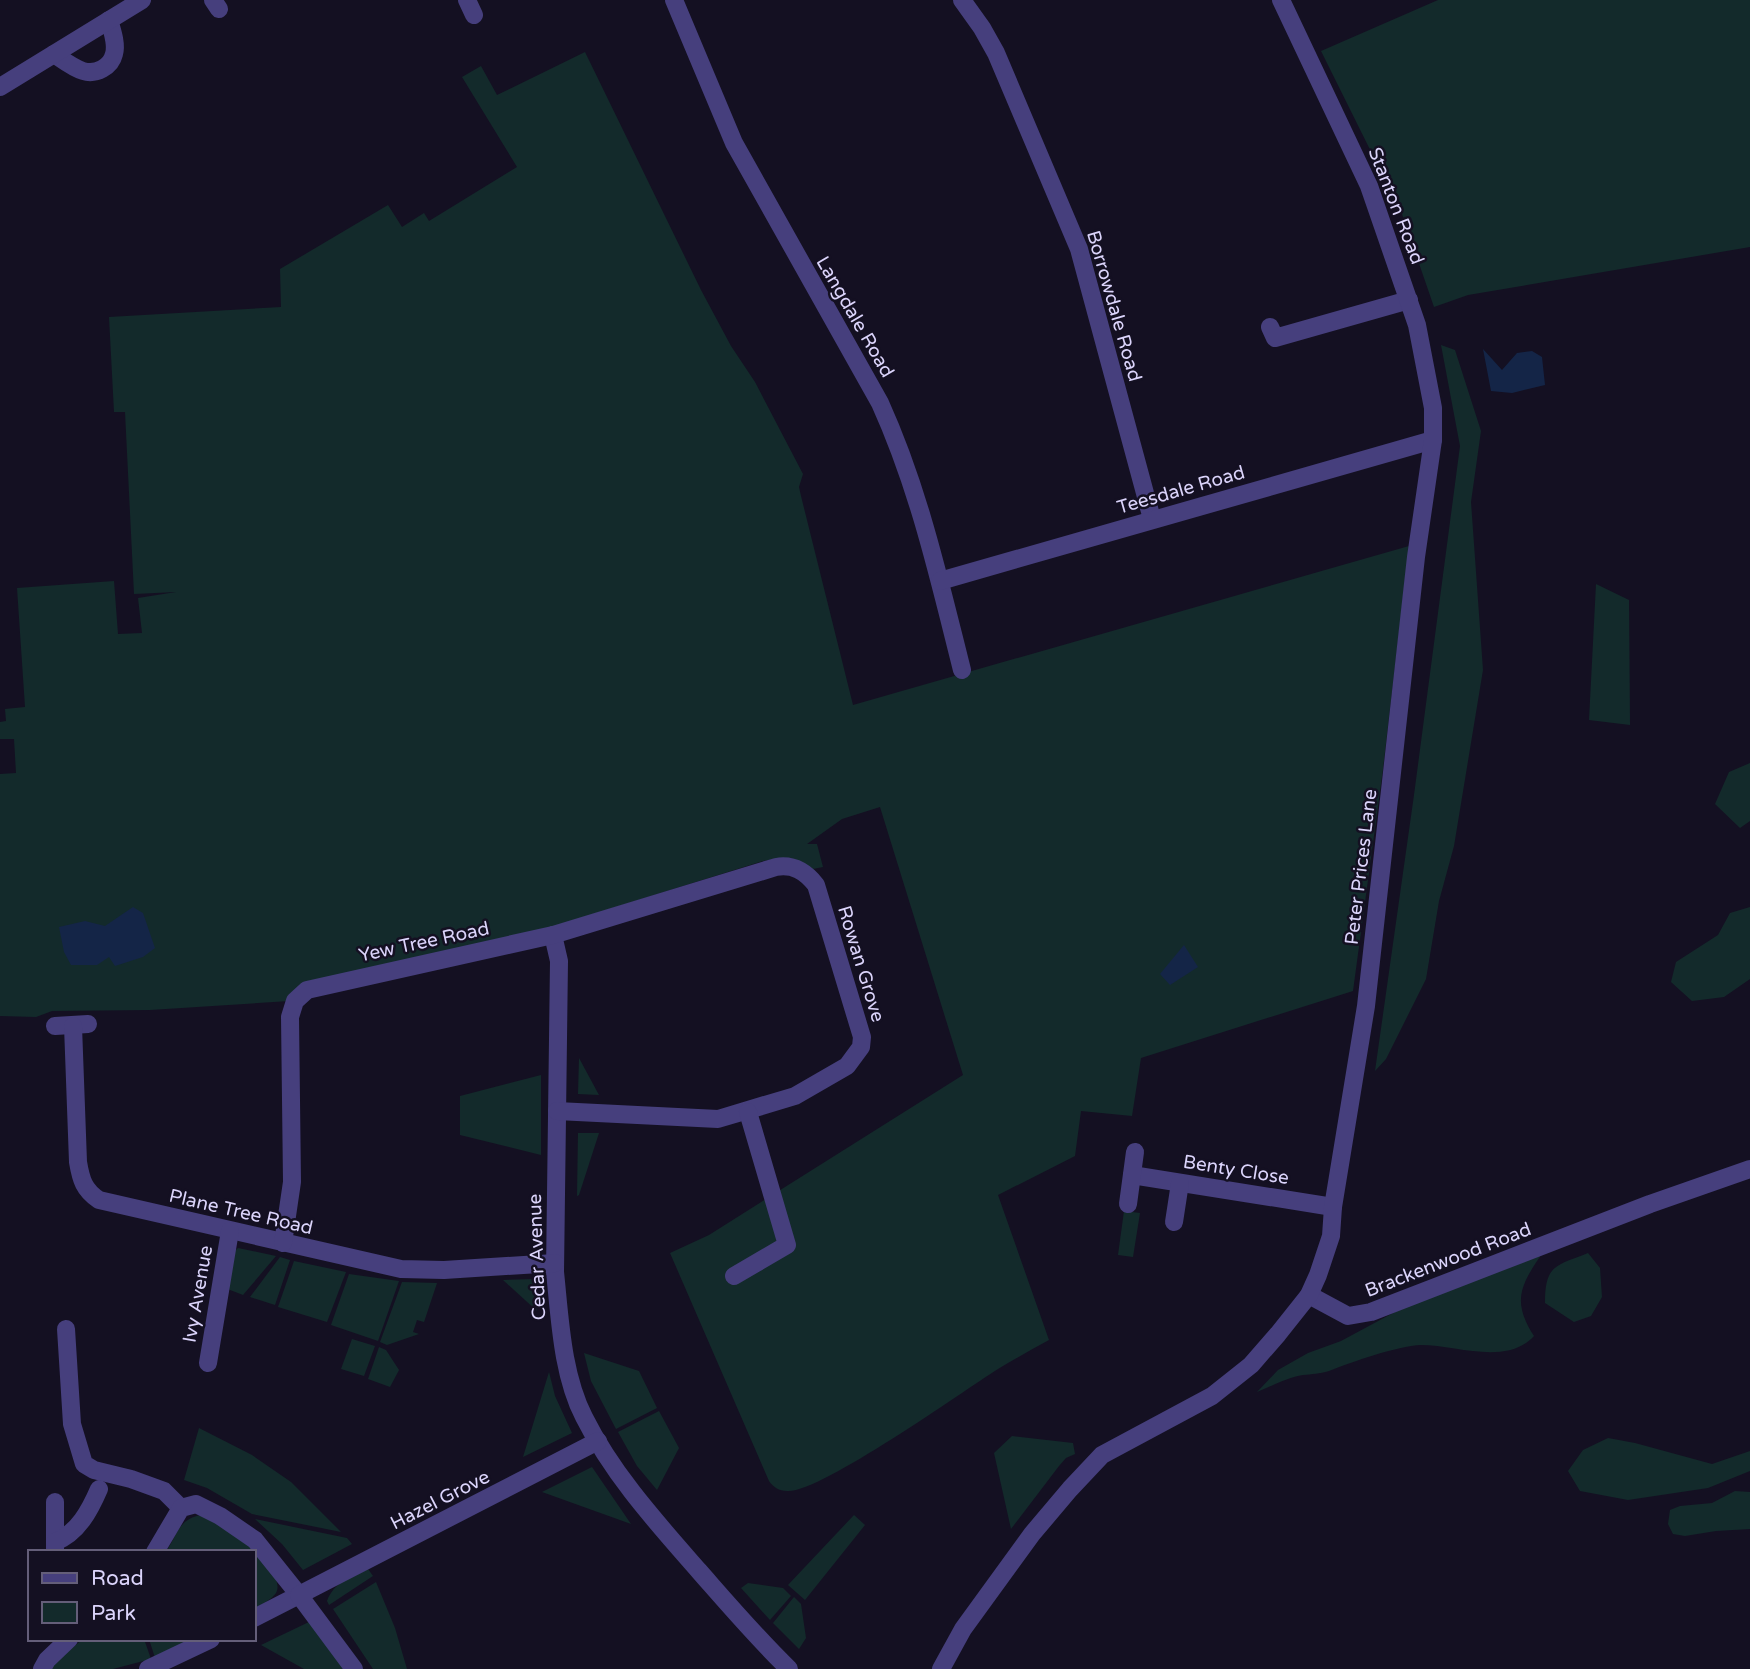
<svg xmlns="http://www.w3.org/2000/svg" width="1750" height="1669" font-family="'Varela Round',sans-serif">
<style>
.green{fill:#132a2b}
.water{fill:#142547}
.lines{fill:none;stroke-linecap:round;stroke-linejoin:round}
.minor{stroke:#463f7d;stroke-width:18}
.labels{text-anchor:middle;dominant-baseline:central;stroke-width:5;stroke-linejoin:round;paint-order:stroke}
.street-label{font-size:19px;fill:#dbd4fb;stroke:#141022}
</style>
<rect width="100%" height="100%" fill="#141022"/>
<g class="green">
<polygon points="1438,0 1750,0 1750,247 1468,295 1434,307 1402,214 1321,51"/>
<path d="M 585,52 L 701,290 L 731,346 L 755,382 L 803,474 L 799,487 L 801,496 L 853,705 L 1409,546 L 1383,769 L 1353,991 L 1141,1058 L 1132,1116 L 1081,1111 L 1075,1156 L 998,1195 L 1049,1340 C 1032,1349 1015,1359 998,1369 C 963,1391 819,1494 787,1491 C 779,1491 773,1487 769,1481 L 670,1253 L 709,1235 L 963,1075 L 880,807 L 842,819 L 807,844 L 817,844 L 823,867 L 808,870 C 791,860 783,857 763,861 L 549,928 L 289,1001 L 150,1010 L 52,1011 L 36,1017 L 0,1016 L 0,774 L 16,773 L 14,739 L 0,739 L 0,722 L 6,721 L 5,709 L 25,707 L 17,588 L 114,581 L 118,634 L 142,633 L 138,598 L 176,592 L 134,594 L 125,412 L 114,412 L 109,317 L 281,307 L 280,269 L 388,205 L 402,227 L 424,213 L 429,221 L 517,167 L 462,77 L 481,66 L 497,95 Z"/>
<polygon points="1441,345 1455,350 1481,431 1471,502 1483,670 1454,846 1439,901 1426,979 1386,1059 1375,1071 1414,795 1460,446"/>
<polygon points="1596,584 1629,600 1630,725 1589,720"/>
<polygon points="1750,763 1750,821 1740,828 1715,804 1729,772"/>
<polygon points="1750,907 1750,979 1724,997 1692,1001 1671,982 1676,962 1718,935 1730,913"/>
<polygon points="579,1058 599,1095 578,1094"/>
<polygon points="541,1075 541,1155 460,1135 460,1096"/>
<polygon points="578,1133 599,1133 579,1195 577,1196"/>
<polygon points="1124,1211 1140,1213 1133,1257 1118,1255"/>
<polygon points="238,1248 276,1256 243,1295 225,1288 230,1255"/>
<path d="M 1543,1252 C 1521,1285 1511,1300 1534,1336 C 1507,1366 1456,1345 1421,1345 C 1397,1346 1352,1362 1329,1371 C 1319,1374 1312,1374 1303,1375 C 1288,1377 1272,1386 1257,1392 L 1278,1370 L 1308,1353 L 1341,1341 L 1408,1305 Z"/>
<path d="M 1588,1253 L 1600,1268 L 1602,1297 L 1591,1316 L 1574,1322 L 1545,1303 C 1545,1264 1556,1266 1588,1253 Z"/>
<polygon points="280,1257 290,1260 275,1305 250,1297"/>
<polygon points="294,1261 346,1272 327,1322 278,1307"/>
<polygon points="349,1274 399,1281 378,1341 331,1325"/>
<polygon points="535,1279 537,1311 503,1280"/>
<polygon points="402,1282 437,1283 424,1322 417,1320 413,1332 419,1334 387,1345 380,1342"/>
<polygon points="352,1339 375,1346 364,1376 341,1369"/>
<polygon points="379,1347 386,1350 399,1370 390,1387 368,1379"/>
<polygon points="584,1353 639,1371 657,1408 616,1429 591,1381"/>
<polygon points="549,1372 555,1396 572,1433 523,1457"/>
<polygon points="659,1411 679,1448 657,1490 637,1466 618,1432"/>
<polygon points="199,1428 252,1455 291,1482 341,1532 252,1514 207,1488 184,1480"/>
<polygon points="1012,1436 1073,1443 1075,1454 1066,1458 1059,1466 1011,1529 994,1453"/>
<polygon points="1608,1438 1635,1443 1712,1464 1750,1451 1750,1471 1708,1488 1628,1500 1580,1491 1568,1471 1583,1450"/>
<polygon points="592,1467 631,1524 542,1492"/>
<polygon points="1735,1491 1750,1492 1750,1529 1716,1531 1685,1536 1673,1534 1668,1524 1670,1510 1680,1506 1712,1503"/>
<path d="M 202,1515 C 214,1522 228,1529 240,1537 C 252,1545 285,1577 276,1593 C 271,1600 261,1605 254,1608 L 254,1552 L 166,1552 C 177,1535 179,1518 202,1515 Z"/>
<polygon points="854,1515 865,1525 805,1600 788,1585"/>
<polygon points="255,1519 347,1538 352,1544 303,1570 282,1544"/>
<path d="M 368,1569 L 373,1576 L 329,1605 L 327,1601 C 334,1582 351,1577 368,1569 Z"/>
<polygon points="376,1582 395,1628 407,1669 373,1669 333,1609"/>
<polygon points="748,1583 783,1588 791,1596 770,1620 741,1588"/>
<polygon points="794,1597 801,1604 806,1638 799,1649 773,1623"/>
<polygon points="311,1621 344,1669 304,1669 261,1645"/>
<polygon points="83,1639 144,1639 151,1659 113,1669 51,1669 56,1661"/>
<polygon points="149,1639 195,1639 155,1658"/>
</g>
<g class="water">
<polygon points="1483,349 1502,370 1517,353 1532,351 1542,357 1545,385 1512,393 1491,391"/>
<polygon points="133,907 143,913 155,948 143,957 115,966 109,957 97,965 71,965 64,952 59,927 85,921 105,926"/>
<polygon points="1184,945 1198,967 1170,985 1160,974"/>
</g>
<g class="lines">
<g class="minor">
<polyline points="213,0 219,9"/>
<polyline points="467,0 474,15"/>
<path d="M 674,0 L 734,143 L 880,403 C 919,489 939,579 962,670"/>
<polyline points="962,0 982,28 996,53 1079,249 1152,519"/>
<path d="M 54,54 C 63,60 73,68 83,71 C 96,75 111,67 114,54 C 117,44 112,30 109,20"/>
<polyline points="0,87 142,0"/>
<polyline points="1270,327 1275,338 1409,300"/>
<polyline points="940,581 1433,440"/>
<path d="M 553,935 L 559,961 L 555,1272 C 560,1319 562,1374 584,1417 C 613,1475 657,1523 699,1571 C 728,1604 757,1638 789,1669"/>
<polyline points="55,1026 88,1024"/>
<path d="M 73,1026 L 78,1162 C 81,1180 84,1190 99,1200 L 401,1269 L 444,1270 L 555,1263"/>
<polyline points="1132,1175 1333,1207"/>
<polyline points="1128,1204 1135,1152"/>
<polyline points="1174,1222 1180,1183"/>
<path d="M 283,1243 L 292,1182 L 290,1017 L 295,1001 L 307,990 L 553,935 L 776,867 C 793,864 805,871 816,885 L 862,1037 L 861,1047 L 847,1066 L 795,1096 L 718,1119 L 557,1111"/>
<polyline points="734,1276 787,1245 748,1112"/>
<polyline points="1309,1295 1348,1316 1371,1312 1650,1204 1750,1169"/>
<polyline points="66,1329 72,1424 84,1464 94,1470 131,1479 164,1491 181,1508"/>
<polyline points="208,1363 230,1231"/>
<polyline points="55,1502 55,1551"/>
<path d="M 55,1542 C 78,1533 90,1510 99,1489"/>
<polyline points="155,1552 181,1508 196,1504 220,1516 255,1540 299,1595 254,1618"/>
<polyline points="42,1669 47,1660 69,1639"/>
<polyline points="148,1669 211,1639"/>
<polyline points="354,1669 299,1595 598,1441"/>
<polyline points="941,1669 963,1629 1032,1534 1070,1489 1102,1455 1212,1396 1251,1365 1278,1334 1309,1295 1318,1275 1331,1236 1333,1207 1366,1006 1416,557 1433,440 1433,408 1417,325 1369,186 1281,0"/>
</g>
</g>
<g class="labels">
<g class="street-label">
<text transform="translate(1396 206) rotate(69)">Stanton Road</text>
<text transform="translate(1114 306) rotate(74)">Borrowdale Road</text>
<text transform="translate(855 317) rotate(60)">Langdale Road</text>
<text transform="translate(1181 490) rotate(-16)">Teesdale Road</text>
<text transform="translate(1361 867) rotate(-83)">Peter Prices Lane</text>
<text transform="translate(424 942) rotate(-12)">Yew Tree Road</text>
<text transform="translate(861 964) rotate(73)">Rowan Grove</text>
<text transform="translate(1236 1170) rotate(9)">Benty Close</text>
<text transform="translate(241 1212) rotate(13)">Plane Tree Road</text>
<text transform="translate(537 1257) rotate(-92)">Cedar Avenue</text>
<text transform="translate(1448 1260) rotate(-21)">Brackenwood Road</text>
<text transform="translate(198 1294) rotate(-80)">Ivy Avenue</text>
<text transform="translate(440 1500) rotate(-27)">Hazel Grove</text>
</g>
</g>
<rect x="28" y="1550" width="228" height="91" fill="#141022" stroke="#645e79" stroke-width="2"/>
<rect x="42" y="1573" width="35" height="10" fill="#463f7d" stroke="#645e79" stroke-width="2"/>
<text x="91" y="1585" font-size="21" fill="#dbd4fb">Road</text>
<rect x="42" y="1602" width="35" height="21" fill="#132a2b" stroke="#645e79" stroke-width="2"/>
<text x="91" y="1620" font-size="21" fill="#dbd4fb">Park</text>
</svg>
